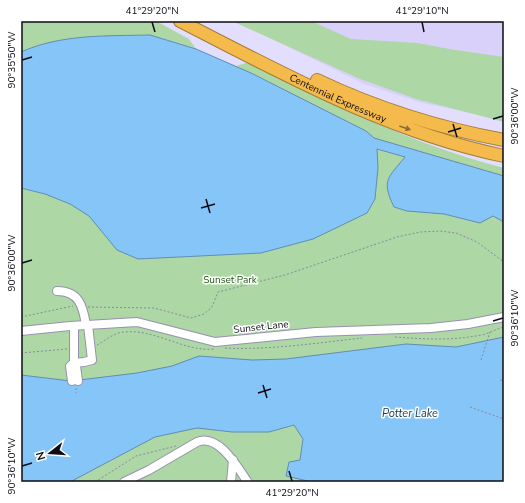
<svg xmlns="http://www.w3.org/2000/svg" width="525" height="503" font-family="'Nunito Sans',sans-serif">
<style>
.built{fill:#d9d1f9}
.green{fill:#add8a5}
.water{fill:#85c5f7;stroke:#618db3}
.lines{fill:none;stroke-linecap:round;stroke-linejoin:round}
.minor-casing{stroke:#9791b0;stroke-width:10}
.highway-casing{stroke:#a47d39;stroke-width:14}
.path{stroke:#8b869e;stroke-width:1;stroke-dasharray:2 2;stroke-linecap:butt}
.minor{stroke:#fff;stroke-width:8}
.highway{stroke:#f5ba4c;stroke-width:12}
.oneway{fill:#8d6b33}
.ticks{fill:none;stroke:#0d0b15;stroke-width:1.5}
.labels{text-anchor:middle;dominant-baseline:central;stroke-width:3;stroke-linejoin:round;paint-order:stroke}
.street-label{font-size:10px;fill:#0d0b15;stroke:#fff}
.park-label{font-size:10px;fill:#18560b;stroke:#fff}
.water-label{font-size:11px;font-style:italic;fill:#143750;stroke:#fff}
.neatline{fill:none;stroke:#0d0b15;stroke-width:1.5}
.ticks-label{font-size:10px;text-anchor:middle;fill:#0d0b15}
</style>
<rect width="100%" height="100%" fill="#e3ddfe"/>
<polygon class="built" points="235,21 504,21 504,119 422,103 364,84"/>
<g class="green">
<polygon points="21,21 156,21 189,39 196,49 150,35 75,39 47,43 21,52"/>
<polygon points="232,21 311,21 351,39 418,43 449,49 504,57 504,122 416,99 360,79"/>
<path d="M 249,62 C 331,104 414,145 504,168 L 504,482 L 21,482 L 21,80 L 45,126 Z"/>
</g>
<g class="water">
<path d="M 150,35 L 196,49 L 251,73 L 366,131 L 374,138 L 504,176 L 504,222 L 493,216 L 480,223 L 444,214 L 407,211 L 394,207 C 381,180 388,178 405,157 L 377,149 L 378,168 L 375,199 L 367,213 L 313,239 L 261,253 L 138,259 L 117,250 L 89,216 L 70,204 L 45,194 L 21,188 L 21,52 C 61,34 107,36 150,35 Z"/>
<polygon points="504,337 504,482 312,482 286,476 289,462 300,460 303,439 294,425 269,432 232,432 197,428 155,437 70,482 21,482 21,375 71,381 137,373 172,366 199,356 252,360 286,359 406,344 456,347"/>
</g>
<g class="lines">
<defs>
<g id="minor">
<path d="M 57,291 C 79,291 83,306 86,325"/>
<polyline points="74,326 74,363 84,362 92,360 88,325"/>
<polyline points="21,331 70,326 137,322 215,342 316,332 431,328 468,324 504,317"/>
<polyline points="72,381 70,366 74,363 76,366 78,381"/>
<path d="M 124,482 L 149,470 L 197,442 C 218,433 237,466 247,481 L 245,482"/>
<polyline points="231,482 233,460"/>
</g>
<g id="highway">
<path id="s1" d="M 180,21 C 284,74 388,132 504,156"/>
<path d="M 317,80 C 376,108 439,128 504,140"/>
</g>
</defs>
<use href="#minor" class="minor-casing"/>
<use href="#highway" class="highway-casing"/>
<g class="path">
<polyline points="88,307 154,308 191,318 204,314 212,307 218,292 285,275 397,237 420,232 440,231 456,233 477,242 504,262"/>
<polyline points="21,317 73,306"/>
<path d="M 395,337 C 424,339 451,341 481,335 C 489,334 495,329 504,327"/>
<path d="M 97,345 C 106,340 115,332 125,332 C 156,329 184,352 214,349"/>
<path d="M 225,348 C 271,350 317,343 362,338"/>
<polyline points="21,353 67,349"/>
<polyline points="481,360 490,332"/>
<polyline points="500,380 504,381"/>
<polyline points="76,388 76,393"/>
<polyline points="470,407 504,419"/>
<polyline points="95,482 136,456 176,446"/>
</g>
<use href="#minor" class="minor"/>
<use href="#highway" class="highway"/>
</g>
<defs><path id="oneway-solid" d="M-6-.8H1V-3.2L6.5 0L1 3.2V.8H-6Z"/></defs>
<use class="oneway" href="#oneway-solid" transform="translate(405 128) rotate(19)"/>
<path class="ticks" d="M 152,22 L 155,32M 422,22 L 424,32M 22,60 L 32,57M 493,119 L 503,116M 453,124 L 457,137M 448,132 L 461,128M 206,199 L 210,213M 201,208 L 215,204M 22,263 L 32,260M 493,321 L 503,318M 263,385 L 267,398M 258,393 L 271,389M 22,466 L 32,463M 289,471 L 292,481"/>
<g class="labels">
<g class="street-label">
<text stroke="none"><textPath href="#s1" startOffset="176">Centennial Expressway</textPath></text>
<text transform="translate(261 327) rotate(-6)">Sunset Lane</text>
</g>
<g class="park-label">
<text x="230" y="280">Sunset Park</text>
</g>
<g class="water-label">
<text x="410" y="413">Potter Lake</text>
</g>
</g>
<rect width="525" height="503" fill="none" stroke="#ffffff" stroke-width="44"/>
<g transform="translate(50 453) rotate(253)" stroke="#ffffff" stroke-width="3" paint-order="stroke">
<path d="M0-3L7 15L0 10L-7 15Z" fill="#0d0b15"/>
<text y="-6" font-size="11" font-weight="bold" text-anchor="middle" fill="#0d0b15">N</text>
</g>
<rect x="22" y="22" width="481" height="459" class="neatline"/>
<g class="ticks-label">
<text x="152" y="14">41°29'20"N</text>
<text x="422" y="14">41°29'10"N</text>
<text transform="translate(11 60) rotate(-90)" y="4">90°35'50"W</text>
<text transform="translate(514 116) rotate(-90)" y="4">90°36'00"W</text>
<text transform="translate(11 263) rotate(-90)" y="4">90°36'00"W</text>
<text transform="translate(514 318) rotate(-90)" y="4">90°36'10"W</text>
<text transform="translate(11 466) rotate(-90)" y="4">90°36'10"W</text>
<text x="292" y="496">41°29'20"N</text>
</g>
</svg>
